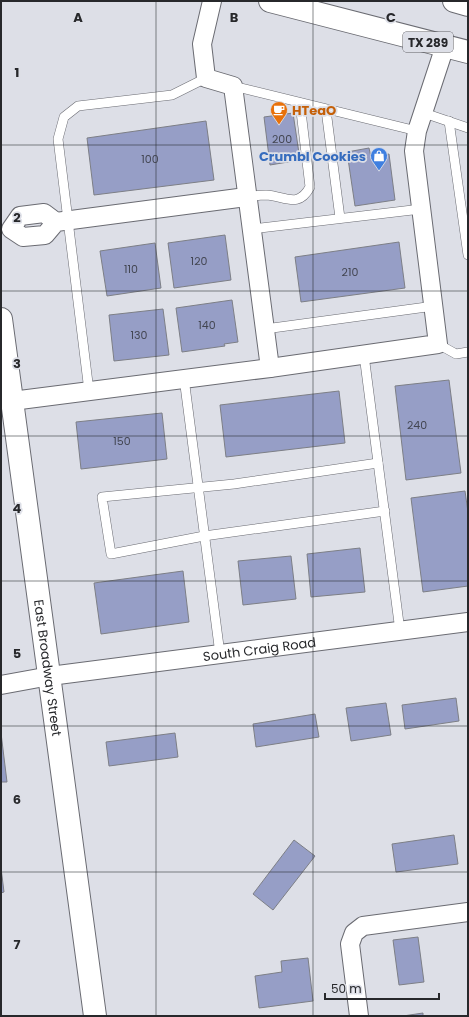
<svg xmlns="http://www.w3.org/2000/svg" width="469" height="1017" font-family="Poppins,sans-serif">
<style>
.building{fill:#969ec6;stroke:#7d7f86}
.lines{fill:none;stroke-linecap:round;stroke-linejoin:round}
.lane-casing{stroke:#6a6b72;stroke-width:10}
.street-casing{stroke:#6a6b72;stroke-width:20}
.secondary-casing{stroke:#6a6b72;stroke-width:24}
.primary-casing{stroke:#6a6b72;stroke-width:24}
.lane{stroke:#fff;stroke-width:9}
.street{stroke:#fff;stroke-width:18}
.secondary{stroke:#fff;stroke-width:22}
.primary{stroke:#fff;stroke-width:22}
.grid{fill:none;stroke:#27282b;stroke-width:1;stroke-opacity:0.55}
.labels{text-anchor:middle;dominant-baseline:central;stroke-width:3.5;stroke-linejoin:round;paint-order:stroke}
.number-label{font-size:11px;fill:#434652}
.shield{fill:#dddfe7;stroke:#5e5f63;stroke-width:1}
.shield-label{font-size:12px;font-weight:bold;fill:#27282b}
.food-label{font-size:13px;font-weight:bold;fill:#c56008;stroke:#dddfe7;text-anchor:start}
.shop-label{font-size:13px;font-weight:bold;fill:#366cbe;stroke:#dddfe7;text-anchor:end}
.street-label{font-size:13px;fill:#27282b;stroke:#dddfe7}
.grid-label{font-size:13px;text-anchor:middle;font-weight:bold;fill:#27282b;stroke:#dddfe7;stroke-width:3.5;stroke-linejoin:round;paint-order:stroke}
</style>
<rect width="100%" height="100%" fill="#dddfe7"/>
<g class="building">
<polygon points="293,113 300,160 270,165 264,117"/>
<polygon points="206,121 214,180 94,195 87,138"/>
<polygon points="369,148 371,157 389,154 395,200 355,206 347,152"/>
<polygon points="225,235 231,280 174,288 168,243"/>
<polygon points="399,242 405,288 301,302 295,257"/>
<polygon points="155,243 161,288 107,296 100,251"/>
<polygon points="232,300 238,342 224,344 225,346 182,352 176,308"/>
<polygon points="163,309 169,355 114,361 109,315"/>
<polygon points="449,380 461,473 406,480 395,386"/>
<polygon points="339,391 345,443 226,457 220,405"/>
<polygon points="162,413 167,459 81,469 76,422"/>
<polygon points="465,491 468,512 468,586 423,592 411,498"/>
<polygon points="360,548 365,592 311,597 307,554"/>
<polygon points="291,556 296,599 243,605 238,561"/>
<polygon points="183,571 189,622 101,634 94,583"/>
<polygon points="456,698 459,721 405,729 402,705"/>
<polygon points="386,703 391,735 351,741 346,708"/>
<polygon points="315,714 319,737 256,747 253,724"/>
<polygon points="1,733 7,782 1,782"/>
<polygon points="175,733 178,757 109,766 106,742"/>
<polygon points="454,835 458,864 396,872 392,844"/>
<polygon points="294,840 315,856 273,910 253,894"/>
<polygon points="1,868 4,892 1,893"/>
<polygon points="418,937 424,982 399,985 393,940"/>
<polygon points="308,958 313,1001 259,1008 255,976 282,972 281,961"/>
<polygon points="423,1013 423,1016 403,1016"/>
</g>
<g class="lines">
<defs>
<g id="lane">
<polyline points="233,86 417,131"/>
<polyline points="326,110 340,218"/>
<polyline points="424,113 468,128"/>
<polyline points="449,121 468,255"/>
<path d="M 246,197 C 253,196 259,195 266,195 C 285,196 298,209 310,187 L 300,103"/>
<polyline points="252,229 421,209"/>
<polyline points="265,329 434,306"/>
<polyline points="438,344 456,354 468,352"/>
<polyline points="364,355 400,631"/>
<polyline points="184,378 220,654"/>
<polyline points="89,391 58,139 64,117 78,106 172,95 206,78"/>
<polyline points="378,463 234,484 102,497 111,554 204,536 385,511"/>
</g>
<g id="street">
<polyline points="212,1 202,44 206,78 233,86 270,368"/>
<polyline points="56,222 44,213 20,216 11,229 23,237 45,235 56,222 246,197"/>
<polyline points="12,401 270,368 438,344 414,151 417,131 445,46"/>
<path id="s1" d="M 1,685 L 50,676 L 468,622"/>
<polyline points="359,1016 350,944 354,933 363,926 468,912"/>
</g>
<g id="secondary">
<path id="s2" d="M 1,319 L 95,1016"/>
</g>
<g id="primary">
<polyline points="270,1 468,52"/>
<polyline points="454,1 468,5"/>
</g>
</defs>
<use href="#lane" class="lane-casing"/>
<use href="#street" class="street-casing"/>
<use href="#secondary" class="secondary-casing"/>
<use href="#primary" class="primary-casing"/>
<use href="#lane" class="lane"/>
<use href="#street" class="street"/>
<use href="#secondary" class="secondary"/>
<use href="#primary" class="primary"/>
</g>
<path class="grid" d="M 156,1 L 156,1016M 313,1 L 313,1016M 1,145 L 468,145M 1,291 L 468,291M 1,436 L 468,436M 1,581 L 468,581M 1,726 L 468,726M 1,872 L 468,872"/>
<defs>
<symbol id="cafe-pin" viewBox="-11 -11 22 30"><path d="M0 17L-7.5 6A9.5 9.5 0 1 1 7.5 6Z" fill="#e8710a" stroke="#dddfe7"/><path d="M-5.5-4.5H6V0H3Q3 3.5 0 3.5H-2.5Q-5.5 3.5-5.5 0ZM3-3.2v2h1.7v-2ZM-6 4.5H4V6H-6Z" fill="#fff"/></symbol>
<symbol id="shop-pin" viewBox="-11 -11 22 30"><path d="M0 17L-7.5 6A9.5 9.5 0 1 1 7.5 6Z" fill="#3f7fe0" stroke="#dddfe7"/><path d="M-5-2.5h2.3a2.7 3.5 0 0 1 5.4 0H5L5.5 6h-11ZM-1.5-2.5h3a1.5 2.3 0 0 0-3 0Z" fill="#fff"/></symbol>
</defs>
<g fill-rule="evenodd">
<use href="#cafe-pin" x="269" y="100" width="20" height="27"/>
<use href="#shop-pin" x="369" y="146" width="20" height="27"/>
</g>
<g class="labels">
<g class="number-label">
<text x="282" y="139">200</text>
<text x="150" y="159">100</text>
<text x="199" y="261">120</text>
<text x="131" y="269">110</text>
<text x="350" y="272">210</text>
<text x="207" y="325">140</text>
<text x="139" y="335">130</text>
<text x="417" y="425">240</text>
<text x="122" y="441">150</text>
</g>
<rect class="shield" x="403" y="32" width="50" height="20" rx="3"/>
<g class="shield-label">
<text x="428" y="42">TX 289</text>
</g>
<g class="food-label">
<text x="292" y="110">HTeaO</text>
</g>
<g class="shop-label">
<text x="366" y="156">Crumbl Cookies</text>
</g>
<g class="street-label">
<text stroke="none"><textPath href="#s1" startOffset="261">South Craig Road</textPath></text>
<text stroke="none"><textPath href="#s2" startOffset="352">East Broadway Street</textPath></text>
</g>
</g>
<g class="grid-label">
<text x="78" y="22">A</text>
<text x="234" y="22">B</text>
<text x="391" y="22">C</text>
<text x="17" y="77">1</text>
<text x="17" y="222">2</text>
<text x="17" y="368">3</text>
<text x="17" y="513">4</text>
<text x="17" y="658">5</text>
<text x="17" y="804">6</text>
<text x="17" y="949">7</text>
</g>
<rect width="469" height="1017" fill="none" stroke="#27282b" stroke-width="4"/>
<path d="M325 993v6h114v-6" fill="none" stroke="#27282b" stroke-width="2"/>
<text x="331" y="993" font-size="12" fill="#27282b" stroke="#dddfe7" stroke-width="3" paint-order="stroke">50 m</text>
</svg>
